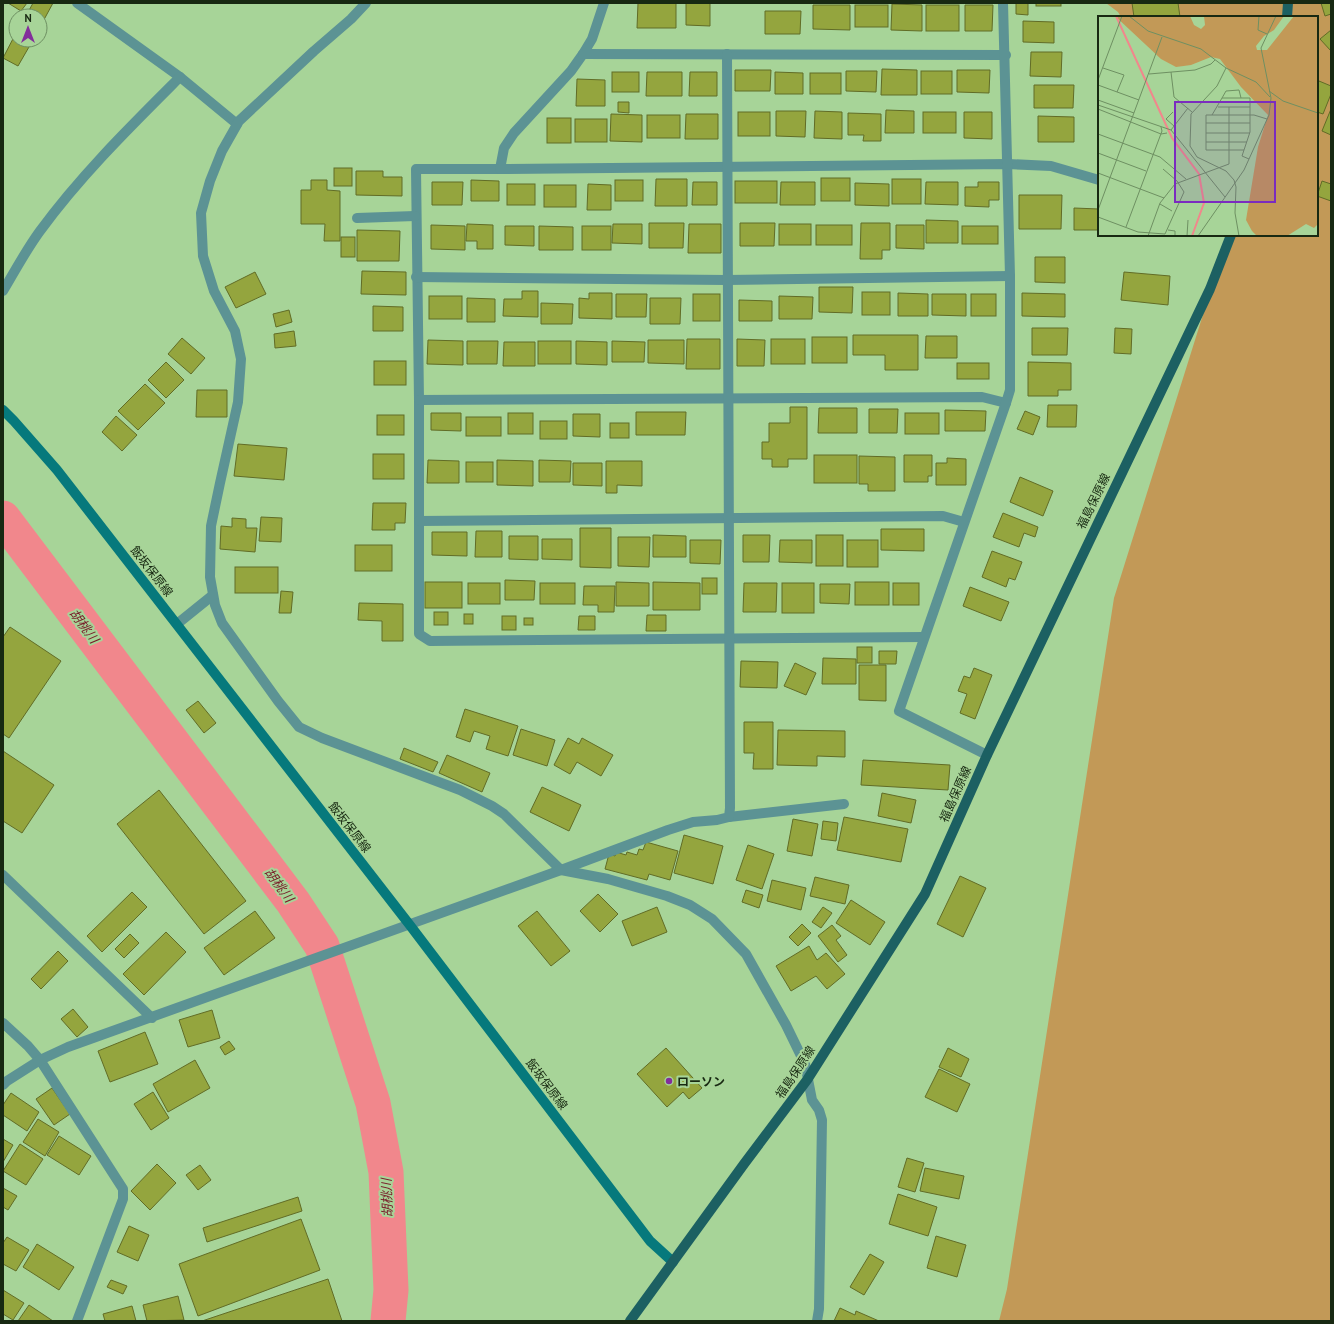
<svg xmlns="http://www.w3.org/2000/svg" width="1334" height="1324" font-family="'PT Sans','Noto Sans JP',sans-serif">
<style>
.green{fill:#c29957}
.lines{fill:none;stroke-linecap:round;stroke-linejoin:round}
.river{stroke:#f1878c;stroke-width:35}
.building{fill:#94a53e;stroke:#616c26}
.minor{stroke:#5c9394;stroke-width:10}
.secondary{stroke:#06797c;stroke-width:10}
.primary{stroke:#1c6062;stroke-width:10}
.poi-dot{fill:#832d9b;stroke:#a7d498;stroke-width:1.5}
.labels{text-anchor:middle;dominant-baseline:central;stroke-width:4;stroke-linejoin:round;paint-order:stroke}
.street-label{font-size:12px;fill:#182912;stroke:#a7d498}
.poi-label{font-size:12px;font-weight:bold;fill:#182912;stroke:#a7d498;text-anchor:start}
.water-label{font-size:13px;font-style:italic;fill:#781a28;stroke:#a7d498}
.inset-river{fill:none;stroke:#f1878c;stroke-width:2}
.inset-road{fill:none;stroke:#6e9062;stroke-width:1}
.view{fill:#7b2cbf;fill-opacity:0.15;stroke:#7b2cbf;stroke-width:2}
.inset-edge{fill:none;stroke:#182912;stroke-width:2}
</style>
<rect width="100%" height="100%" fill="#a7d498"/>
<polygon class="green" points="1106,3 1331,3 1331,1321 999,1321 1007,1289 1114,598 1228,235 1317,235 1317,17 1121,17 1118,12"/>
<g class="lines">
<polyline class="river" points="3,518 293,902 322,946 373,1103 386,1172 391,1290 388,1321"/>
</g>
<g class="building">
<polygon points="8,3 27,3 21,11"/>
<polygon points="33,3 53,3 40,27 40,16 26,16"/>
<polygon points="638,3 676,3 676,28 637,28"/>
<polygon points="686,3 710,3 710,26 686,25"/>
<polygon points="1016,3 1028,3 1028,15 1016,14"/>
<rect x="1036" y="3" width="25" height="3"/>
<polygon points="1132,3 1178,3 1180,17 1134,17"/>
<polygon points="1321,3 1331,3 1331,14 1325,16"/>
<polygon points="892,4 922,5 922,31 891,30"/>
<polygon points="813,5 850,5 850,30 813,29"/>
<rect x="855" y="5" width="33" height="22"/>
<rect x="926" y="5" width="33" height="26"/>
<polygon points="965,5 993,5 992,31 965,31"/>
<polygon points="765,11 801,11 800,34 765,34"/>
<polygon points="1023,21 1054,22 1054,43 1023,42"/>
<polygon points="1331,30 1331,51 1320,39"/>
<polygon points="16,33 16,40 33,40 18,66 3,58"/>
<polygon points="1031,52 1062,52 1061,77 1030,76"/>
<polygon points="882,69 917,70 917,95 881,95"/>
<polygon points="735,70 771,70 770,91 735,91"/>
<polygon points="957,70 990,70 989,93 957,92"/>
<polygon points="846,71 877,71 876,92 846,91"/>
<rect x="921" y="71" width="31" height="23"/>
<rect x="612" y="72" width="27" height="20"/>
<polygon points="647,72 682,72 682,96 646,96"/>
<polygon points="690,72 717,72 717,96 689,96"/>
<polygon points="775,72 803,73 803,94 775,94"/>
<rect x="810" y="73" width="31" height="21"/>
<polygon points="577,79 605,80 605,106 576,106"/>
<polygon points="1319,81 1331,86 1331,94 1323,114 1317,112 1317,86"/>
<polygon points="1034,85 1074,85 1073,108 1034,108"/>
<polygon points="618,102 629,102 629,113 618,112"/>
<polygon points="1331,109 1331,135 1322,131"/>
<polygon points="886,110 914,111 914,133 885,133"/>
<polygon points="776,111 806,111 805,137 776,136"/>
<polygon points="815,111 842,112 842,139 814,138"/>
<rect x="738" y="112" width="32" height="24"/>
<rect x="923" y="112" width="33" height="21"/>
<polygon points="964,112 992,112 992,139 964,138"/>
<polygon points="848,113 881,114 881,141 863,141 864,135 848,135"/>
<polygon points="611,114 642,115 642,142 610,141"/>
<polygon points="686,114 718,114 718,139 685,139"/>
<rect x="647" y="115" width="33" height="23"/>
<polygon points="1038,116 1074,117 1074,142 1038,142"/>
<rect x="547" y="118" width="24" height="25"/>
<rect x="575" y="119" width="32" height="23"/>
<rect x="334" y="168" width="18" height="18"/>
<polygon points="356,171 383,171 383,177 402,177 402,196 356,195"/>
<rect x="821" y="178" width="29" height="23"/>
<polygon points="656,179 687,179 687,206 655,206"/>
<rect x="892" y="179" width="29" height="25"/>
<polygon points="311,180 327,180 327,190 340,191 340,241 324,241 325,224 301,224 301,190 311,190"/>
<polygon points="471,180 499,181 499,201 471,201"/>
<rect x="615" y="180" width="28" height="21"/>
<rect x="735" y="181" width="42" height="22"/>
<polygon points="1322,181 1331,184 1331,201 1317,196"/>
<polygon points="432,182 463,182 462,205 432,205"/>
<polygon points="693,182 717,182 717,205 692,205"/>
<polygon points="781,182 815,182 815,205 780,205"/>
<polygon points="926,182 958,182 958,205 925,204"/>
<polygon points="978,182 999,182 999,200 989,200 989,207 965,206 965,187 978,187"/>
<polygon points="855,183 889,184 889,206 855,205"/>
<rect x="507" y="184" width="28" height="21"/>
<polygon points="588,184 611,185 611,210 587,210"/>
<rect x="544" y="185" width="32" height="22"/>
<polygon points="1019,195 1062,195 1061,229 1019,229"/>
<polygon points="1074,208 1099,209 1099,230 1074,230"/>
<polygon points="926,220 958,221 958,243 926,243"/>
<polygon points="649,223 684,223 683,248 649,248"/>
<polygon points="740,223 775,223 774,246 740,246"/>
<polygon points="861,223 890,223 890,250 882,250 882,259 860,259"/>
<polygon points="467,224 493,225 493,249 477,249 477,241 466,241"/>
<polygon points="613,224 642,224 642,244 612,243"/>
<polygon points="689,224 721,224 721,253 688,253"/>
<rect x="779" y="224" width="32" height="21"/>
<polygon points="431,225 465,226 465,250 431,249"/>
<rect x="816" y="225" width="36" height="20"/>
<polygon points="896,225 924,225 924,249 896,248"/>
<polygon points="505,226 534,226 534,246 505,245"/>
<polygon points="539,226 573,227 573,250 539,250"/>
<rect x="582" y="226" width="29" height="24"/>
<rect x="962" y="226" width="36" height="18"/>
<polygon points="357,230 400,231 399,261 357,261"/>
<rect x="341" y="237" width="14" height="20"/>
<polygon points="1035,257 1065,257 1065,283 1035,282"/>
<polygon points="362,271 406,272 406,295 361,294"/>
<polygon points="255,272 266,294 236,308 225,287"/>
<polygon points="1124,272 1170,276 1168,305 1121,300"/>
<polygon points="819,287 853,287 852,313 819,312"/>
<polygon points="522,291 538,291 538,317 503,316 504,299 522,299"/>
<rect x="862" y="292" width="28" height="23"/>
<polygon points="589,293 612,293 612,319 579,318 579,298 589,299"/>
<polygon points="898,293 928,294 928,316 898,316"/>
<polygon points="1022,293 1065,294 1065,317 1022,316"/>
<polygon points="616,294 647,294 646,317 616,317"/>
<rect x="693" y="294" width="27" height="27"/>
<polygon points="932,294 966,294 966,316 932,315"/>
<rect x="971" y="294" width="25" height="22"/>
<rect x="429" y="296" width="33" height="23"/>
<polygon points="779,296 813,297 812,319 779,319"/>
<polygon points="467,298 495,299 495,322 467,322"/>
<polygon points="650,298 681,298 680,324 650,324"/>
<polygon points="739,300 772,301 772,321 739,321"/>
<polygon points="541,303 573,304 572,324 541,324"/>
<polygon points="373,306 403,307 403,331 373,331"/>
<polygon points="289,310 292,322 276,327 273,314"/>
<polygon points="1032,328 1068,328 1067,355 1032,355"/>
<polygon points="1115,328 1132,329 1131,354 1114,353"/>
<polygon points="294,331 296,346 275,348 274,334"/>
<polygon points="853,335 918,335 918,370 885,370 885,355 853,355"/>
<polygon points="926,336 957,336 957,358 925,358"/>
<rect x="812" y="337" width="35" height="26"/>
<polygon points="182,338 205,358 191,374 168,354"/>
<polygon points="687,339 720,339 720,369 686,369"/>
<polygon points="737,339 765,340 764,366 737,366"/>
<rect x="771" y="339" width="34" height="25"/>
<polygon points="428,340 463,341 463,365 427,364"/>
<polygon points="648,340 684,340 684,364 648,363"/>
<polygon points="467,341 498,341 497,364 467,364"/>
<rect x="538" y="341" width="33" height="23"/>
<polygon points="576,341 607,342 607,365 576,364"/>
<polygon points="612,341 645,342 644,362 612,362"/>
<polygon points="504,342 535,342 535,366 503,366"/>
<rect x="374" y="361" width="32" height="24"/>
<polygon points="166,362 184,380 166,398 148,380"/>
<polygon points="1028,362 1071,363 1071,390 1058,390 1058,396 1028,396"/>
<rect x="957" y="363" width="32" height="16"/>
<polygon points="145,384 165,403 138,430 118,411"/>
<polygon points="197,390 227,390 227,417 196,417"/>
<polygon points="1048,405 1077,405 1076,427 1047,427"/>
<polygon points="790,407 807,407 807,459 788,459 788,467 772,467 772,459 762,459 762,442 769,442 769,423 790,423"/>
<polygon points="819,408 857,408 857,433 818,433"/>
<polygon points="869,409 898,409 897,433 869,433"/>
<polygon points="945,410 986,411 985,431 945,431"/>
<polygon points="1025,411 1040,417 1033,435 1017,429"/>
<polygon points="636,412 686,412 685,435 636,435"/>
<polygon points="431,413 461,413 461,431 431,430"/>
<rect x="508" y="413" width="25" height="21"/>
<rect x="905" y="413" width="34" height="21"/>
<polygon points="573,414 600,414 600,437 573,436"/>
<rect x="377" y="415" width="27" height="20"/>
<polygon points="116,416 137,435 122,451 102,432"/>
<rect x="466" y="417" width="35" height="19"/>
<rect x="540" y="421" width="27" height="18"/>
<rect x="610" y="423" width="19" height="15"/>
<polygon points="238,444 287,448 284,480 234,476"/>
<rect x="373" y="454" width="31" height="25"/>
<rect x="814" y="455" width="43" height="28"/>
<polygon points="904,455 932,455 932,476 928,476 928,482 904,482"/>
<polygon points="859,456 895,457 895,491 868,491 868,484 859,484"/>
<polygon points="947,458 966,459 966,485 936,485 936,463 947,463"/>
<polygon points="428,460 459,461 459,483 427,483"/>
<polygon points="497,460 533,461 533,486 497,485"/>
<polygon points="539,460 571,461 570,482 539,482"/>
<polygon points="606,461 642,461 642,486 617,485 617,493 606,493"/>
<rect x="466" y="462" width="27" height="20"/>
<polygon points="573,463 602,463 602,486 573,485"/>
<polygon points="1020,477 1053,491 1043,516 1010,502"/>
<polygon points="373,503 406,503 405,523 395,523 395,530 372,530"/>
<polygon points="1003,513 1038,527 1035,537 1024,533 1019,547 993,537"/>
<polygon points="261,517 282,518 281,542 259,541"/>
<polygon points="232,518 246,519 246,528 257,528 255,552 220,549 221,526 232,527"/>
<polygon points="580,528 611,528 611,568 580,567"/>
<polygon points="881,529 924,529 924,551 881,550"/>
<polygon points="476,531 502,531 502,557 475,557"/>
<polygon points="432,532 467,532 467,556 432,555"/>
<polygon points="653,535 686,536 686,557 653,557"/>
<polygon points="743,535 770,535 769,562 743,562"/>
<rect x="816" y="535" width="27" height="31"/>
<polygon points="509,536 538,536 538,560 509,559"/>
<polygon points="618,537 650,537 649,567 618,566"/>
<polygon points="542,539 572,539 572,560 542,559"/>
<polygon points="690,540 721,540 720,564 690,563"/>
<polygon points="780,540 812,540 812,563 779,562"/>
<rect x="847" y="540" width="31" height="27"/>
<rect x="355" y="545" width="37" height="26"/>
<polygon points="992,551 1022,562 1015,580 1009,578 1006,587 982,577"/>
<rect x="235" y="567" width="43" height="26"/>
<rect x="702" y="578" width="15" height="16"/>
<polygon points="505,580 535,581 534,600 505,600"/>
<rect x="425" y="582" width="37" height="26"/>
<polygon points="616,582 649,583 649,606 616,606"/>
<polygon points="653,582 700,583 700,610 653,610"/>
<rect x="855" y="582" width="34" height="23"/>
<rect x="468" y="583" width="32" height="21"/>
<rect x="540" y="583" width="35" height="21"/>
<polygon points="744,583 777,583 776,612 743,612"/>
<rect x="782" y="583" width="32" height="30"/>
<rect x="893" y="583" width="26" height="22"/>
<polygon points="820,584 850,584 849,604 820,603"/>
<polygon points="584,586 615,586 614,612 598,612 598,605 583,605"/>
<polygon points="970,587 1009,602 1001,621 963,606"/>
<polygon points="281,591 293,592 291,613 279,613"/>
<polygon points="359,603 403,604 403,641 382,641 382,621 358,620"/>
<rect x="434" y="612" width="14" height="13"/>
<rect x="464" y="614" width="9" height="10"/>
<polygon points="647,615 666,615 666,631 646,631"/>
<rect x="502" y="616" width="14" height="14"/>
<polygon points="579,616 595,616 595,630 578,630"/>
<rect x="524" y="618" width="9" height="7"/>
<polygon points="10,627 61,661 9,738 3,734 3,637"/>
<rect x="857" y="647" width="15" height="16"/>
<polygon points="879,651 897,651 896,664 879,664"/>
<polygon points="823,658 856,659 856,684 822,684"/>
<polygon points="741,661 778,662 777,688 740,687"/>
<polygon points="795,663 816,673 806,695 784,686"/>
<polygon points="859,665 886,665 886,701 859,700"/>
<polygon points="974,668 992,675 975,719 960,713 967,694 958,691 964,676 970,678"/>
<polygon points="198,701 216,723 204,733 186,710"/>
<polygon points="465,709 518,726 508,756 486,749 490,736 474,731 470,742 456,737"/>
<polygon points="744,722 773,722 773,769 753,769 754,753 744,753"/>
<polygon points="521,729 555,740 547,766 513,755"/>
<polygon points="778,730 845,731 845,757 817,756 817,766 777,765"/>
<polygon points="568,738 579,744 582,738 613,755 601,776 577,762 570,774 554,765"/>
<polygon points="404,748 438,762 433,772 400,759"/>
<polygon points="3,751 54,785 22,833 3,821"/>
<polygon points="447,755 490,773 482,792 439,773"/>
<polygon points="863,760 950,765 948,790 861,785"/>
<polygon points="542,787 581,805 569,831 530,812"/>
<polygon points="159,790 246,901 204,934 117,824"/>
<polygon points="882,793 916,800 911,823 878,816"/>
<polygon points="844,817 908,829 901,862 837,850"/>
<polygon points="793,819 818,824 812,856 787,851"/>
<polygon points="823,821 838,823 836,841 821,839"/>
<polygon points="684,835 723,846 713,884 674,873"/>
<polygon points="646,842 678,851 670,880 649,874 647,880 605,869 609,854 615,856 616,852 626,855 627,852 637,855 639,849 643,850"/>
<polygon points="748,845 774,854 762,889 736,880"/>
<polygon points="960,876 986,888 963,937 937,924"/>
<polygon points="815,877 849,885 845,904 810,896"/>
<polygon points="772,880 806,888 801,910 767,901"/>
<polygon points="746,890 763,895 759,908 742,902"/>
<polygon points="132,892 147,907 102,952 87,936"/>
<polygon points="598,894 618,914 600,932 580,911"/>
<polygon points="851,900 885,922 870,945 836,923"/>
<polygon points="657,907 667,932 632,946 622,921"/>
<polygon points="823,907 832,913 821,928 812,922"/>
<polygon points="255,911 275,938 224,975 204,948"/>
<polygon points="537,911 570,951 551,966 518,926"/>
<polygon points="802,924 811,933 798,946 789,937"/>
<polygon points="832,925 841,936 836,940 847,955 838,962 818,936"/>
<polygon points="166,932 186,952 144,995 123,974"/>
<polygon points="130,934 139,943 124,958 115,949"/>
<polygon points="809,946 817,960 826,953 845,974 827,989 816,976 791,991 776,966"/>
<polygon points="58,951 68,961 41,989 31,979"/>
<polygon points="73,1009 88,1027 77,1037 61,1019"/>
<polygon points="212,1010 220,1038 188,1047 179,1020"/>
<polygon points="145,1032 158,1064 110,1082 98,1051"/>
<polygon points="229,1041 235,1049 225,1055 220,1047"/>
<polygon points="666,1048 702,1088 689,1099 683,1092 667,1107 637,1074"/>
<polygon points="948,1048 969,1059 961,1077 939,1067"/>
<polygon points="195,1060 210,1088 168,1112 153,1084"/>
<polygon points="939,1069 970,1084 957,1112 925,1097"/>
<polygon points="52,1088 70,1114 54,1125 36,1099"/>
<polygon points="153,1092 169,1118 151,1130 134,1104"/>
<polygon points="11,1093 39,1112 27,1131 3,1115 3,1105"/>
<polygon points="38,1119 59,1132 45,1156 23,1142"/>
<polygon points="59,1136 91,1156 79,1175 47,1155"/>
<polygon points="3,1139 13,1145 3,1162"/>
<polygon points="20,1144 43,1159 26,1185 3,1171"/>
<polygon points="907,1158 924,1163 915,1192 898,1187"/>
<polygon points="157,1164 176,1183 150,1210 131,1191"/>
<polygon points="200,1165 211,1180 198,1190 186,1175"/>
<polygon points="925,1168 964,1176 959,1199 920,1191"/>
<polygon points="3,1188 17,1196 8,1210 3,1207"/>
<polygon points="898,1194 937,1207 928,1236 889,1224"/>
<polygon points="298,1197 302,1211 207,1242 203,1228"/>
<polygon points="301,1219 320,1270 198,1316 179,1264"/>
<polygon points="129,1226 149,1235 138,1261 117,1252"/>
<polygon points="936,1236 966,1245 957,1277 927,1268"/>
<polygon points="7,1237 29,1250 16,1271 3,1264 3,1243"/>
<polygon points="37,1244 74,1267 59,1290 23,1267"/>
<polygon points="870,1254 884,1262 864,1295 850,1287"/>
<polygon points="328,1279 342,1321 202,1321"/>
<polygon points="111,1280 127,1286 123,1294 107,1287"/>
<polygon points="3,1290 24,1303 13,1320 3,1314"/>
<polygon points="178,1296 184,1320 147,1321 143,1305"/>
<polygon points="29,1305 53,1321 18,1321"/>
<polygon points="132,1306 136,1321 105,1321 103,1314"/>
<polygon points="840,1308 855,1315 856,1311 879,1321 834,1321"/>
</g>
<g class="lines">
<g class="minor">
<polyline points="77,3 180,77 237,124"/>
<polyline points="366,3 351,19 314,51 239,121 222,151 210,181 201,213 203,256 214,291 235,331 241,359 238,402 220,483 211,526 210,577 215,605 222,623 278,701 299,727 322,738 460,790 492,806 504,814 561,870 608,879 667,896 690,905 712,919 746,954 786,1025 805,1064 812,1100 819,1110 822,1120 819,1309 817,1321"/>
<polyline points="604,3 592,39 583,54 571,71 514,133 504,148 500,169 416,169 419,400 419,634 430,641 924,637"/>
<polyline points="583,54 1006,55"/>
<polyline points="500,169 1008,164 1051,166 1099,180"/>
<polyline points="357,218 415,216"/>
<polyline points="416,277 727,280 1010,276"/>
<path d="M 3,291 C 15,271 26,250 40,231 C 81,175 131,126 180,77"/>
<polyline points="419,400 982,397 1006,403"/>
<polyline points="419,521 943,516 964,522"/>
<polyline points="177,624 213,595"/>
<polyline points="987,755 899,711 1006,403 1010,390 1010,276 1003,3"/>
<polyline points="729,817 844,804"/>
<polyline points="3,875 152,1018"/>
<polyline points="3,1023 28,1046 40,1060 123,1189 123,1199 77,1321"/>
<polyline points="3,1085 7,1081 40,1060 68,1047 561,870 668,830 693,822 717,820 729,817 730,808 727,54"/>
</g>
<polyline class="secondary" points="3,410 14,421 57,470 409,924 650,1241 673,1262"/>
<g class="primary">
<polyline points="1287,17 1288,3"/>
<polyline points="630,1321 744,1164 807,1080 925,894 987,755 1210,289 1231,235"/>
</g>
</g>
<circle class="poi-dot" cx="669" cy="1081" r="4"/>
<g class="labels">
<g class="street-label">
<text transform="translate(1093 501) rotate(-64)">福島保原線</text>
<text transform="translate(152 571) rotate(52)">飯坂保原線</text>
<text transform="translate(955 794) rotate(-66)">福島保原線</text>
<text transform="translate(350 827) rotate(52)">飯坂保原線</text>
<text transform="translate(795 1072) rotate(-56)">福島保原線</text>
<text transform="translate(547 1084) rotate(53)">飯坂保原線</text>
</g>
<g class="poi-label">
<text x="677" y="1081">ローソン</text>
</g>
<g class="water-label">
<text transform="translate(84 626) rotate(53)">胡桃川</text>
<text transform="translate(279 885) rotate(53)">胡桃川</text>
<text transform="translate(387 1198) rotate(-92)">胡桃川</text>
</g>
</g>
<g transform="translate(1098 16)">
<rect width="220" height="220" fill="#a7d498"/>
<path d="M 17,0 L 92,0 L 96,9 L 103,13 L 107,9 L 106,0 L 186,0 L 176,14 L 166,20 L 158,30 L 159,34 L 169,34 L 196,0 L 220,0 L 220,208 L 216,212 L 208,208 L 189,220 L 159,220 L 154,215 L 148,204 L 160,131 L 170,99 L 143,71 L 122,43 L 113,41 L 93,49 L 78,51 L 63,43 Z" fill="#c29957"/>
<path class="inset-river" d="M 18,0 L 74,122 L 101,158 L 106,187 L 94,220"/>
<path class="inset-road" d="M 31,0 L 50,15 L 103,33 L 128,52 L 158,66 L 172,81M 161,0 L 160,14 L 169,18M 5,52 L 26,59 L 19,76M 128,52 L 119,70 L 93,98 L 92,130 L 99,141 L 128,155 L 136,164 L 138,171 L 137,197 L 141,220M 73,56 L 76,81 L 94,96M 51,58 L 97,54 L 113,48 L 117,44M 0,64 L 24,0M 0,69 L 41,84M 171,75 L 185,85 L 220,97M 124,82 L 128,75 L 141,74 L 143,82M 0,84 L 36,97M 0,89 L 73,114 L 127,181M 120,91 L 152,91M 0,93 L 63,118 L 69,117M 75,96 L 68,103 L 76,110M 114,99 L 156,99 L 169,103M 108,107 L 152,107M 73,114 L 90,92M 108,117 L 152,117M 0,118 L 62,141 L 88,163M 108,126 L 149,126M 146,134 L 108,134 L 108,99 L 114,99 L 124,82 L 152,82 L 152,116 L 144,140 L 151,143M 0,137 L 48,155M 0,157 L 66,182M 62,188 L 74,195M 0,194 L 64,21M 0,201 L 40,216 L 67,218 L 86,176 L 79,165 L 65,153M 28,211 L 64,115 L 63,111M 70,214 L 77,215 L 77,220M 50,220 L 62,187 L 77,168 L 131,148 L 131,91M 89,220 L 90,204M 100,220 L 146,154 L 171,99 L 173,82 L 163,32 L 178,0"/>
<path class="view" d="M 77,86 L 177,86 L 177,186 L 77,186 Z"/>
<rect width="220" height="220" class="inset-edge"/>
</g>
<rect width="1334" height="1324" fill="none" stroke="#182912" stroke-width="8"/>
<g transform="translate(28 28)"><circle r="19" fill="#a7d498" stroke="#6e9062"/>
<path d="M0-3L7 15L0 10L-7 15Z" fill="#832d9b"/>
<text y="-6" font-size="11" font-weight="bold" text-anchor="middle" fill="#182912">N</text>
</g>
</svg>
